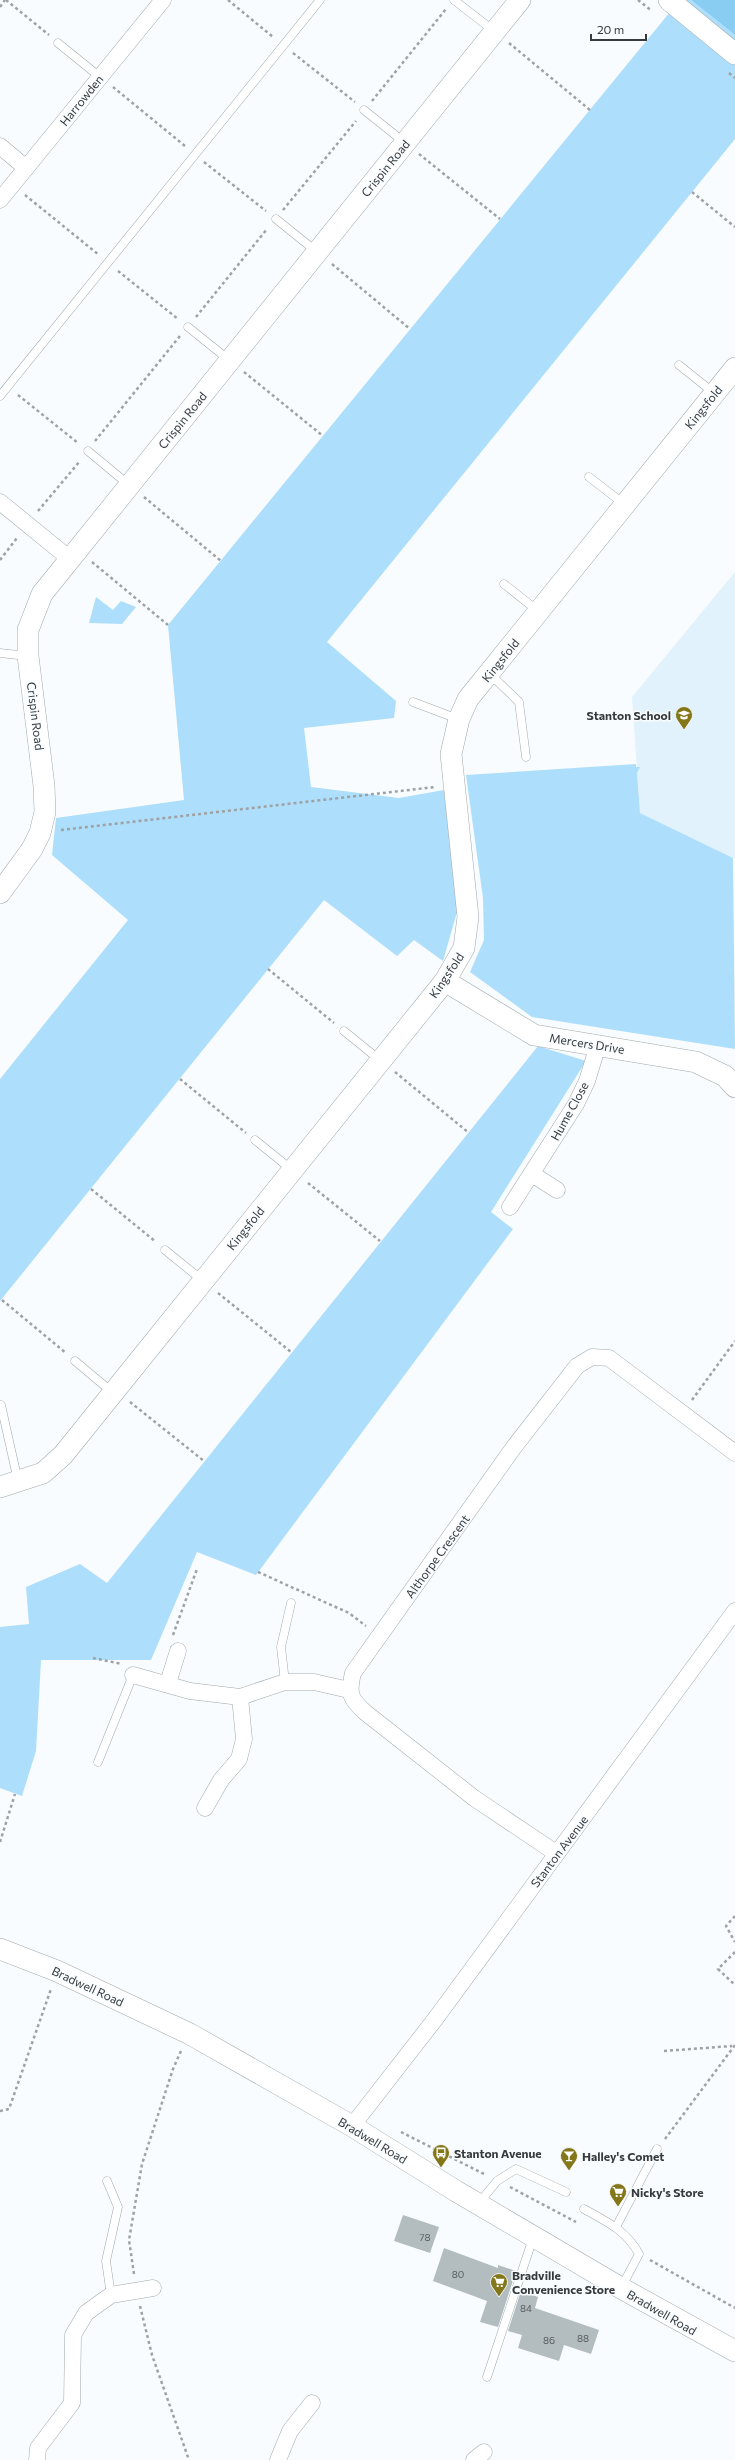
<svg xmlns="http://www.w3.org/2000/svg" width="735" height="2460" font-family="Commissioner,sans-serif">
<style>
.built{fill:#e1f2fc}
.green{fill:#addefb}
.forest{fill:#8acdf2}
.building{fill:#b3bdbf}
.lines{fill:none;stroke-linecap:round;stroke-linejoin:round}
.service-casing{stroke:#a1a9ae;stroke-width:9}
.minor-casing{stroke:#a1a9ae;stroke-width:17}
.tertiary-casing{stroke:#a1a9ae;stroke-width:22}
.path{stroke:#9ea2a4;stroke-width:2.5;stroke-dasharray:3 3;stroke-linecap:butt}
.service{stroke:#fff;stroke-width:8}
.minor{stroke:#fff;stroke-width:16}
.tertiary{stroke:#fff;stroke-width:21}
.labels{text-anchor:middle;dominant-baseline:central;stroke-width:3;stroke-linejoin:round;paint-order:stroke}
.number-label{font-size:10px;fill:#565c5e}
.street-label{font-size:12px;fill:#373b3d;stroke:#f8fcfe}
.poi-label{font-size:12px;font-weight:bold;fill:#373b3d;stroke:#f8fcfe;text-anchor:start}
</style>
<rect width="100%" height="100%" fill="#f8fcfe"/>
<polygon class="built" points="735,572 735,859 640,813 632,697"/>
<g class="green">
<polygon points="669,0 691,0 735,35 735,54"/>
<polygon points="670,12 735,65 735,139 327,642 396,701 394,718 304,728 311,787 399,798 444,790 457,912 443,961 414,940 397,956 324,900 0,1301 0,1079 128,920 52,855 56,818 184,800 168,625"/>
<polygon points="96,597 113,610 121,601 136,607 122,624 89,623"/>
<polygon points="636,764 636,767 640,767 637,773 640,813 733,858 735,1049 532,1017 470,972 484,940 483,898 466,775"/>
<polygon points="538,1046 586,1061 491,1212 513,1229 256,1575 197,1552 151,1660 41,1660 36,1751 22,1796 0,1788 0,1627 29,1624 26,1587 80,1564 107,1583"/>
</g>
<polygon class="forest" points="691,0 735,0 735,35"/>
<g class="building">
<polygon points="403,2215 439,2227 430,2253 394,2241"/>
<polygon points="444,2248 498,2268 498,2265 516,2271 498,2327 480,2322 487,2301 433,2281"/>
<polygon points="521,2291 538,2297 535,2308 599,2330 591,2354 564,2345 559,2361 518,2348 522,2335 508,2331"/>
</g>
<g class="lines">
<defs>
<g id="service">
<polyline points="454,0 494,31"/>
<polyline points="58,43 100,77"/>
<polyline points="364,110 404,142"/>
<polyline points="276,219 317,252"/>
<polyline points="188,327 229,360"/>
<polyline points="679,365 714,393"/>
<polyline points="0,396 320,0"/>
<polyline points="88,451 129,485"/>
<polyline points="589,477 624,504"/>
<polyline points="504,584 538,611"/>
<polyline points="0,653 27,656"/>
<polyline points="490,674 519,702 526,757"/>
<polyline points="413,702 458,719"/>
<polyline points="344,1031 381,1061"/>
<polyline points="255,1140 292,1170"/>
<polyline points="165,1250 202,1280"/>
<polyline points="75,1361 112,1392"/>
<polyline points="1,1405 18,1481"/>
<polyline points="285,1682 281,1647 291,1603"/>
<polyline points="98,1762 133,1675"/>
<polyline points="107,2181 118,2207 106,2261 111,2295"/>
<polyline points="479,2203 497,2181 516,2169 566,2192"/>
<path d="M 584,2209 C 606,2221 627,2231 639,2254 L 621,2288"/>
<polyline points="616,2227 657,2149"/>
<polyline points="487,2377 533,2238"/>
</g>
<g id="minor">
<polyline points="0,146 26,168"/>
<polyline points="0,200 163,0"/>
<polyline points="0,502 70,559"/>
<polyline points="532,1174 557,1190"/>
<polyline points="510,1207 576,1104 587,1081 598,1045"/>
<polyline points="133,1675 190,1691 240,1697 285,1682 314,1682 349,1690"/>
<polyline points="168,1683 178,1651"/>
<polyline points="205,1808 221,1780 239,1759 244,1739 240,1697"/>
<path d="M 556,1853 L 474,1798 L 366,1713 C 350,1699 348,1694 353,1673 L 514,1447 L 577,1366 L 592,1357 L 609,1358 L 735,1453"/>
<polyline points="352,2126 436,2018 735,1611"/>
<polyline points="37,2460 38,2448 72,2403 73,2335 86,2313 111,2295 153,2288"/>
<polyline points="278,2460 290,2431 312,2403"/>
<polyline points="474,2460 484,2452"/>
</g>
<g id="tertiary">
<polyline points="669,0 735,54"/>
<polyline points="0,893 32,849 40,833 45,812 44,786 28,656 28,630 42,594 520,0"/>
<polyline points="445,981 534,1035 696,1062 725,1076 735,1087"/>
<polyline points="0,1487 43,1473 63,1455 445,981 464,948 468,917 451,754 459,719 468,699 735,368"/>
<polyline points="0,1949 57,1971 190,2034 352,2126 456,2191 621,2288 735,2351"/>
</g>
</defs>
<use href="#service" class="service-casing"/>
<use href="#minor" class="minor-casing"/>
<use href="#tertiary" class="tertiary-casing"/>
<g class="path">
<polyline points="6,0 49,35"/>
<polyline points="228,0 273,37"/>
<polyline points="638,0 652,11"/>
<polyline points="0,7 5,0"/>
<polyline points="509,43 590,110"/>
<polyline points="293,53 355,102"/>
<polyline points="729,73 735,78"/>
<polyline points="113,87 185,146"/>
<polyline points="372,101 446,9"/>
<polyline points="419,154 500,219"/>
<polyline points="204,162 266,211"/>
<polyline points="692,192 735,227"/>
<polyline points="25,195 99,255"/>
<polyline points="283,210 356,121"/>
<polyline points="332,264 410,329"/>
<polyline points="118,271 178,319"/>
<polyline points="196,317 267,229"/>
<polyline points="244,372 323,436"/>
<polyline points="18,395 78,443"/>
<polyline points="95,441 180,336"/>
<polyline points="144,497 221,561"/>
<polyline points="38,511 80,461"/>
<polyline points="0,560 17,538"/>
<polyline points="92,562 168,625"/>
<polyline points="61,830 435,787"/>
<polyline points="268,969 334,1023"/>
<polyline points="395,1072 469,1133"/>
<polyline points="180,1079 246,1133"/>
<polyline points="308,1183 380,1241"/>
<polyline points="91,1189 156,1242"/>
<polyline points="218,1293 291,1352"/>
<polyline points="2,1300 66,1353"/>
<polyline points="692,1400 735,1341"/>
<polyline points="130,1402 204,1461"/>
<polyline points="258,1572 349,1613 366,1626"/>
<polyline points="173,1635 197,1569"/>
<polyline points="93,1658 122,1664"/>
<polyline points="0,1842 15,1794"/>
<polyline points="735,1916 726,1926 735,1942"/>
<polyline points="735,1952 718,1969 735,1985"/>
<polyline points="664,2051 732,2046"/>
<polyline points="0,2111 9,2109 51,1989"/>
<polyline points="401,2132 486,2175"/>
<polyline points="665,2139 735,2045"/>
<polyline points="510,2187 576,2222"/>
<polyline points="650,2260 735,2308"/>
<polyline points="134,2274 129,2240 142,2164 173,2069 181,2051"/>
<polyline points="140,2306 152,2355 189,2460"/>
</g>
<use href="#service" class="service"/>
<use href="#minor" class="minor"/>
<use href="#tertiary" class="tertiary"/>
</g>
<defs>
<symbol id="school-pin" viewBox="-11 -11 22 30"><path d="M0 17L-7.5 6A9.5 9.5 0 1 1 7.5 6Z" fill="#84771a" stroke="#f8fcfe"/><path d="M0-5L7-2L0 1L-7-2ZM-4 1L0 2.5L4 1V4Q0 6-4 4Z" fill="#fff"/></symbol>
<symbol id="bus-pin" viewBox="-11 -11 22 30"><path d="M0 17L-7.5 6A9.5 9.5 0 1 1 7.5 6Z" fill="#84771a" stroke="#f8fcfe"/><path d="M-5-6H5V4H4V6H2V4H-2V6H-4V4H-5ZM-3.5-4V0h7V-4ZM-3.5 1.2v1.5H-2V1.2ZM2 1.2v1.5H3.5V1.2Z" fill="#fff"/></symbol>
<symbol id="bar-pin" viewBox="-11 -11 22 30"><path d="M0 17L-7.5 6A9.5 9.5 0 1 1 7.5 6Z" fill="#84771a" stroke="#f8fcfe"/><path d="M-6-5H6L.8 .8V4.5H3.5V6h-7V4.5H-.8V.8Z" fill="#fff"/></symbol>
<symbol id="supermarket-pin" viewBox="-11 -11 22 30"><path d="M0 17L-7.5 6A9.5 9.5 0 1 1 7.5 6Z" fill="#84771a" stroke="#f8fcfe"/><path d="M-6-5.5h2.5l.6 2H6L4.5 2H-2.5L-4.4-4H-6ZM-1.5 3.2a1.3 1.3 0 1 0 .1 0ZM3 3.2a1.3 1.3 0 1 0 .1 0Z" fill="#fff"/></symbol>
</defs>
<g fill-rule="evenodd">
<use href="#school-pin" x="674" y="705" width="20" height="27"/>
<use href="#bus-pin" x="431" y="2143" width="20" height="27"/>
<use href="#bar-pin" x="559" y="2146" width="20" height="27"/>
<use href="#supermarket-pin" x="608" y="2182" width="20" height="27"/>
<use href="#supermarket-pin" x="489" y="2272" width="20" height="27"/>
</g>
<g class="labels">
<g class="number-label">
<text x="425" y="2237">78</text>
<text x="458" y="2274">80</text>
<text x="526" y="2308">84</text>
<text x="583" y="2338">88</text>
<text x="549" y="2340">86</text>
</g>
<g class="street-label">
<text transform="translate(81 100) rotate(-51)">Harrowden</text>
<text transform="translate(385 168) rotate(-51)">Crispin Road</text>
<text transform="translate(703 407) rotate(-51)">Kingsfold</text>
<text transform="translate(182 420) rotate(-51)">Crispin Road</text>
<text transform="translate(500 660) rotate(-51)">Kingsfold</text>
<text transform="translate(36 716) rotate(83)">Crispin Road</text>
<text transform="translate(446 975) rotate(-56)">Kingsfold</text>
<text transform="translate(587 1043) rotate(9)">Mercers Drive</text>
<text transform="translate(569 1111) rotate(-61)">Hume Close</text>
<text transform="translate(245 1228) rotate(-51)">Kingsfold</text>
<text transform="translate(437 1556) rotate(-54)">Althorpe Crescent</text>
<text transform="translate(559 1851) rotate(-53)">Stanton Avenue</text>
<text transform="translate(88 1986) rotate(25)">Bradwell Road</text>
<text transform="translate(373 2140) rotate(31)">Bradwell Road</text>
<text transform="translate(662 2312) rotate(30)">Bradwell Road</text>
</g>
<g class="poi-label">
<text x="671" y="715" text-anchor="end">Stanton School</text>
<text x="454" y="2153">Stanton Avenue</text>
<text x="582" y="2156">Halley's Comet</text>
<text x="631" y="2192">Nicky's Store</text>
<text x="512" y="2275">Bradville<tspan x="512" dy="14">Convenience Store</tspan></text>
</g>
</g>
<path d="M591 34v6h55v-6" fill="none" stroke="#373b3d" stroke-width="2"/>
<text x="597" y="34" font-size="12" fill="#373b3d" stroke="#f8fcfe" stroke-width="3" paint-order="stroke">20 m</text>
</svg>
